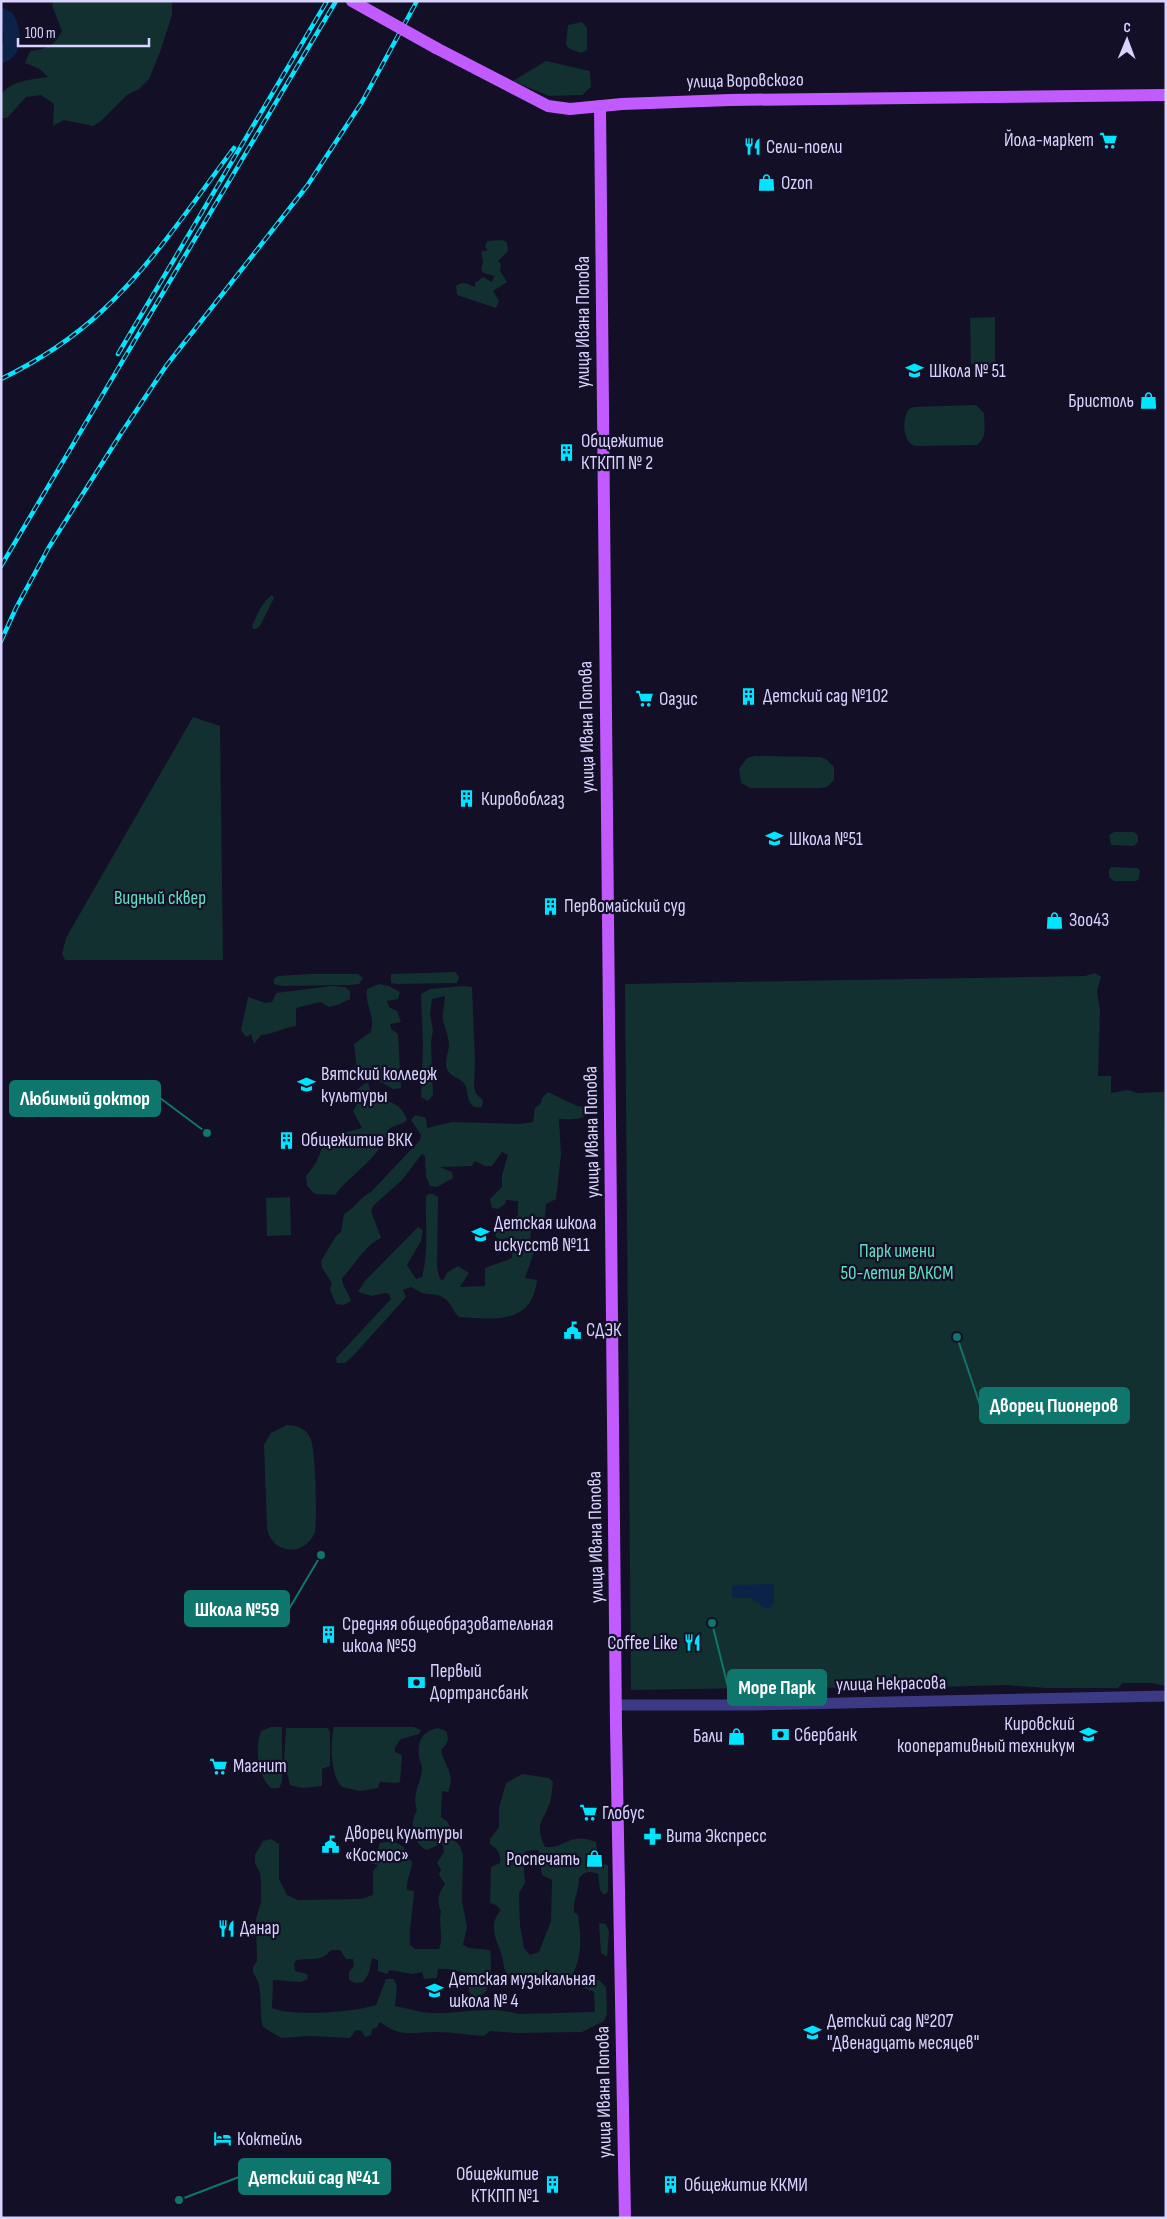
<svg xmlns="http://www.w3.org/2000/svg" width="1167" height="2219" font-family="'Sofia Sans Condensed',sans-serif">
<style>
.green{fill:#12302f;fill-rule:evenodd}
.water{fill:#0c2248}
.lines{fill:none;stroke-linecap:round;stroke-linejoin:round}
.river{stroke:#0c2248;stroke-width:16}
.minor{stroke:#3d3a85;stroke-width:11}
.major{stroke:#c25bff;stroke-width:12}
.rail-casing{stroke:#00e5ff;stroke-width:4.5}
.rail{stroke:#130f26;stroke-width:2.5;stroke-dasharray:8;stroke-linecap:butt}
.major-bridge{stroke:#c25bff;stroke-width:12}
.labels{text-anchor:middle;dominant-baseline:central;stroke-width:4.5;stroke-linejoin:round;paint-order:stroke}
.street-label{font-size:19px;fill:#d9d4ff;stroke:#130f26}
.poi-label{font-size:19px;fill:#d9d4ff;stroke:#130f26;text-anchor:start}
.park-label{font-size:19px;fill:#5fe0c0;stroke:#130f26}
.leader{fill:none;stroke:#0f766e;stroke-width:2}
.callout-dot{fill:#0f766e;stroke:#130f26;stroke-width:2}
.callout{fill:#0f766e;stroke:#0f766e;stroke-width:2}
.callout-label{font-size:20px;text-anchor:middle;font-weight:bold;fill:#fff}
</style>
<rect width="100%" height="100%" fill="#130f26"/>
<g class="green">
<path d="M 53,1 L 170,1 L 172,3 L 172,15 L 160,52 L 149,79 L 139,89 L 127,95 L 101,121 L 93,126 L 64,120 L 53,126 L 54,104 L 41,95 L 26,97 L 7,118 L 1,118 C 1,111 0,103 1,97 C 5,81 35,79 48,77 L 40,69 L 25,63 L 30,51 C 47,49 54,46 62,31 L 52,5 Z"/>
<polygon points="582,22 587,28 587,50 581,53 570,49 566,45 568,25"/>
<polygon points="546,61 590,71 591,87 582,95 549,96 513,81"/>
<path d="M 503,240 L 507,243 L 508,251 L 498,261 L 501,264 L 500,271 L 507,282 L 493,291 L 499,301 L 496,308 L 457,295 L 456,286 C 462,280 468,284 475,287 L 475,283 L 483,277 L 492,282 L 494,276 L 484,273 L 481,270 L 483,261 L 481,252 L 488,250 L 485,247 L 487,241 Z"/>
<polygon points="995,317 995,364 971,364 970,318"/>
<path d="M 976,405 L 984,413 C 984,425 988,437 977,445 L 915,446 C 902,442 902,418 909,409 L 914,407 Z"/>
<path d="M 272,595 L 274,598 L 260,626 L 256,629 L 253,629 L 252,626 C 257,615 262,602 272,595 Z"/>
<polygon points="193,717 220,726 223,960 65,960 62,954 66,938"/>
<polygon points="755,756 821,757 827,760 834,767 834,780 827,787 819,788 750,788 741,783 739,769 747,758"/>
<polygon points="1114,832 1134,832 1138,835 1138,842 1134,846 1111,845 1109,835"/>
<polygon points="1111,867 1137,868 1140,870 1139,879 1136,881 1114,881 1109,877 1109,870"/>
<polygon points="455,972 459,977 457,983 397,984 391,983 391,974"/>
<polygon points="1095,973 1101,977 1097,991 1100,1010 1098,1076 1111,1076 1111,1093 1128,1090 1137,1093 1164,1092 1166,1208 1166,1686 1152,1683 1123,1683 1118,1688 1046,1688 1006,1685 874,1689 805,1687 631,1690 625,984 1085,976"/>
<polygon points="310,974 358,974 363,978 359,984 350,985 282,986 274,984 274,979 278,976"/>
<path d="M 379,984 L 389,986 L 400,992 L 398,999 L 387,1001 L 389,1007 L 397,1011 L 401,1022 L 390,1024 L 391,1029 L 398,1034 L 401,1088 L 393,1089 L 383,1083 L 364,1079 L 357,1071 L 354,1044 C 361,1040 363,1036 370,1033 C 377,1018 364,1004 367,989 Z"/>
<path d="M 331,986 L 345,987 L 350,991 L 350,999 L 340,1004 L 329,1007 L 321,1002 L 299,1007 L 296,1009 L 296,1026 C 283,1028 273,1034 261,1035 L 254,1044 L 251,1034 L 246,1037 L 241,1030 L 248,997 L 265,1003 L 272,1002 L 276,993 Z"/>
<path d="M 462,986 L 472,987 L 475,1063 L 474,1087 L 476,1094 L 483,1100 L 482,1107 C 467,1110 469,1096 466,1087 C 463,1077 451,1079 447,1069 C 444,1062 448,1054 449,1046 C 449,1037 445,1029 443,1020 C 442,1012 445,1004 445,996 L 432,999 L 430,1014 L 433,1030 L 431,1042 L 433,1095 L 428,1101 L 421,1097 L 423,1045 L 421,994 L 430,989 Z"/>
<path d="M 368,1083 L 372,1094 C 388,1104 400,1100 407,1120 C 402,1126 394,1124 388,1130 C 386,1152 349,1176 335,1195 L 315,1194 L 307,1186 L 306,1176 L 316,1163 L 324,1143 L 331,1136 L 362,1128 L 353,1111 L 360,1099 L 357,1090 L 364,1084 Z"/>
<path d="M 548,1092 L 577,1106 L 591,1107 L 594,1110 C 584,1120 572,1120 559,1119 L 561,1155 L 556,1199 L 546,1204 L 545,1220 L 541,1224 L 532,1222 L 530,1240 L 535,1249 L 525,1278 L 537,1280 C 532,1325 495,1319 459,1317 C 453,1312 452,1304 445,1299 C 438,1293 430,1295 422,1293 C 418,1291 415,1289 411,1287 L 403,1290 L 406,1297 L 399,1305 L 353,1356 L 345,1363 L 337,1363 L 336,1358 L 391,1299 L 389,1294 L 385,1293 L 372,1296 L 358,1292 L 364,1282 L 418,1227 L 423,1230 L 421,1241 L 407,1265 L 416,1279 L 422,1277 C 429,1251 425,1223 426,1197 L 428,1194 L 433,1194 L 438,1197 L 437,1268 L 440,1279 L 443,1280 L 448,1272 L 458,1266 L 469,1273 L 460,1287 L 485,1286 L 485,1268 L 512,1258 L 513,1236 L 500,1240 L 495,1236 L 498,1229 L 509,1227 L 512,1220 L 518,1215 L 518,1201 L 506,1200 L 505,1204 L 498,1209 L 492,1208 L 490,1199 L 502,1187 L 502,1175 L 508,1155 L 502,1152 L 492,1166 L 485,1166 L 475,1161 L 472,1166 L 440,1167 L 452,1172 L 453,1178 L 437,1187 L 430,1186 L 426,1177 L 425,1156 L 422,1154 L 402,1180 L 374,1205 L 371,1211 L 381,1238 C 365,1245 355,1265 342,1278 C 342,1287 349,1292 351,1301 L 344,1305 L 336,1304 L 330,1290 L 332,1283 L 322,1268 L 321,1261 L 336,1236 L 341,1232 L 344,1214 C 355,1208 360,1197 371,1192 L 420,1140 L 421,1135 L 411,1120 L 415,1115 L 426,1118 L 427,1128 L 452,1122 L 521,1124 L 533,1122 L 535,1108 L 541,1103 L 542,1098 Z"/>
<polygon points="290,1197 291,1235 267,1236 266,1198"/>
<path d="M 287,1425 C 297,1425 306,1429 310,1437 C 316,1448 317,1518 315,1532 C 305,1557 272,1555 267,1528 L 264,1445 L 271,1433 Z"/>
<path d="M 271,1727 L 282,1727 L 282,1782 L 279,1788 L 271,1788 C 257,1776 255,1747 261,1731 Z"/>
<path d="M 334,1727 L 414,1727 L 421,1730 L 419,1734 L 401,1739 L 395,1747 L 395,1752 L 402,1755 L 400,1782 L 396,1783 L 380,1782 L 378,1788 L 360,1791 L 342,1787 C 330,1775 330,1742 334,1727 Z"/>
<polygon points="286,1728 327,1728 330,1731 330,1766 322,1769 322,1786 302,1788 290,1785 284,1761"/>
<path d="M 438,1728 L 446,1731 C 450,1740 447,1744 441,1750 C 444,1765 456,1774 448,1792 L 442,1791 L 441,1817 L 448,1822 L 452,1838 L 460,1846 L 463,1855 L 462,1901 L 467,1927 L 463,1945 L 469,1948 L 490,1950 C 492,1958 491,1985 486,1991 C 484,1994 479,1996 476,1999 L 469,1992 L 468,1974 C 459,1971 448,1968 438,1969 L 437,1978 L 424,1979 L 422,1972 L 412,1974 L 390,1970 L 387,1974 L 378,1971 L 378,1960 L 372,1958 L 369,1973 L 363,1982 L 355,1983 L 349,1980 L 349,1972 L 354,1966 L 353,1959 L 346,1959 L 340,1950 L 331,1950 C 322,1962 311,1958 297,1960 L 294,1963 L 295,1971 L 307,1974 L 308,1979 L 301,1982 L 273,1980 L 272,2008 C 291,2017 356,2012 376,2005 L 386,1979 L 394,1979 L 397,1986 L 395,2006 C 407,2008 421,2013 433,2013 C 461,2014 490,2005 518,2014 L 595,2012 L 594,1992 L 584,1988 L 582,1981 L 599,1980 L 606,1987 L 607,2014 L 604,2021 L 582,2032 L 517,2033 L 490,2031 L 484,2036 C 468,2035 452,2032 436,2032 C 413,2032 400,2038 380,2022 L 376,2028 L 372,2029 L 371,2035 L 365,2037 L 362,2031 L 356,2030 L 350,2038 L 310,2036 L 281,2038 L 263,2027 C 258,2009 265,1988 253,1973 L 253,1967 L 257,1961 L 256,1919 L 261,1902 L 261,1881 L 260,1873 L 255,1863 L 255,1855 L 263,1841 L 271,1839 L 279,1844 L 279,1879 L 287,1895 L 298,1900 L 361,1899 L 373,1895 L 373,1871 L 378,1865 L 369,1863 L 366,1856 L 377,1852 L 380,1843 L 393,1841 L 404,1847 L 404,1856 L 412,1861 C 412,1871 406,1881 407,1890 L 414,1891 C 413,1910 409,1926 410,1945 L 415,1949 L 439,1949 C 444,1939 438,1924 441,1911 C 436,1902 439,1892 445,1884 L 439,1875 L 441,1869 L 437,1863 L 444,1852 L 443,1845 L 438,1845 L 427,1850 C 412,1843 409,1824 417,1810 C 411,1794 422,1782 422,1768 C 422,1764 419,1760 419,1757 C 417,1741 422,1731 438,1728 Z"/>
<path d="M 522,1774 L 549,1778 L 553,1782 C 552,1789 552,1796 550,1802 C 543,1824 534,1822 545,1847 C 566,1849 569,1831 596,1842 L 597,1849 L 588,1857 L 590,1861 L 608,1865 L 608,1892 L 604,1895 L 600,1890 L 598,1874 C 590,1870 584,1872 579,1878 C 579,1891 573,1900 574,1912 L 578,1915 C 581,1937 583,1959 570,1978 C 552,1984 527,1989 510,1977 C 503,1972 504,1964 502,1956 C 497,1940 487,1926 501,1910 L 496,1905 L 490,1903 L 491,1867 L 500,1863 C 501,1853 498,1850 490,1844 L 490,1839 L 499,1827 L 499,1808 L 506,1783 ZM 538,1850 C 542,1859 540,1865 542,1875 L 552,1880 L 551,1921 L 539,1952 L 530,1955 L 524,1948 L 520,1925 L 519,1893 L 525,1883 L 523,1854 L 527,1851 Z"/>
<polygon points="599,1923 606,1924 609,1932 607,1957 601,1953"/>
</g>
<polygon class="water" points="774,1584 774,1603 769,1608 762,1607 758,1602 753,1602 752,1598 732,1598 732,1585"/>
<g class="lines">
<path class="river" d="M 1,16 L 7,19 C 12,30 17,49 1,55"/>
<polyline class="minor" points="617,1705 754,1705 1166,1696"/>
<g class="major">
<polyline points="436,48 548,106 570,109 622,104 730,100 1166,95"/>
<polyline points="600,106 616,1726 625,2218"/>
</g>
<defs>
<g id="rail">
<polyline points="118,354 327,1"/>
<path d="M 1,379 C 38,361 72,339 102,311 C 152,265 193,202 234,148"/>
<polyline points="1,566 336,1"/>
<polyline points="1,641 16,608 49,547 122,432 166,366 307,186 362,102 417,1"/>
</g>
</defs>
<use href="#rail" class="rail-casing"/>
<use href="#rail" class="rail"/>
<polyline class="major-bridge" points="352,1 436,48"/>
</g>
<defs>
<symbol id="supermarket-bare" viewBox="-9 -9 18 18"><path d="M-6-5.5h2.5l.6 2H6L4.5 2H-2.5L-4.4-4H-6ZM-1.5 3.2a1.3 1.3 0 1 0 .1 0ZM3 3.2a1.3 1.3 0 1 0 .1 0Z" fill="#00e5ff" stroke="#130f26" stroke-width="2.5" paint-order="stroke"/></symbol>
<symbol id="restaurant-bare" viewBox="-9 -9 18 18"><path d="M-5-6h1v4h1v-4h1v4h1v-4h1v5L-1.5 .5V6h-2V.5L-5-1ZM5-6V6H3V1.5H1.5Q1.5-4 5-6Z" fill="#00e5ff" stroke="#130f26" stroke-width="2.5" paint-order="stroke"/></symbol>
<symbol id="shop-bare" viewBox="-9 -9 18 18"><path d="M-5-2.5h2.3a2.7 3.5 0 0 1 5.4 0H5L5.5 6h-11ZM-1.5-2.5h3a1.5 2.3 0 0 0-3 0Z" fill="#00e5ff" stroke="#130f26" stroke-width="2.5" paint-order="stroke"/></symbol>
<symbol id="school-bare" viewBox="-9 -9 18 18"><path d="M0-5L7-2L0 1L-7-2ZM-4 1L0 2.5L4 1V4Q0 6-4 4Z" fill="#00e5ff" stroke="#130f26" stroke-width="2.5" paint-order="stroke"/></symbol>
<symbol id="building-bare" viewBox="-9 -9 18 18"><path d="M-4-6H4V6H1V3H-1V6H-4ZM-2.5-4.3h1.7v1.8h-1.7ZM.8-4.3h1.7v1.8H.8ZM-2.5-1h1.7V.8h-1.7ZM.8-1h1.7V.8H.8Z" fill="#00e5ff" stroke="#130f26" stroke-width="2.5" paint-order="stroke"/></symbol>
<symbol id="university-bare" viewBox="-9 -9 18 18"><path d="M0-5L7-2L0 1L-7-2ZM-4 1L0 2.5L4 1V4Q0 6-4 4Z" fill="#00e5ff" stroke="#130f26" stroke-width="2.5" paint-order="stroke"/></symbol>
<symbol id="civic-bare" viewBox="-9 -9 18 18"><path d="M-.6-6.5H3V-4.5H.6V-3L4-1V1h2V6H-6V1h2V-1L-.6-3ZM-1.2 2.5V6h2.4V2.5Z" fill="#00e5ff" stroke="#130f26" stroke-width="2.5" paint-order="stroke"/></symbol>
<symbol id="bank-bare" viewBox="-9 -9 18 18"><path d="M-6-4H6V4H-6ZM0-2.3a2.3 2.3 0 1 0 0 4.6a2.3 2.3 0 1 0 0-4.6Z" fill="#00e5ff" stroke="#130f26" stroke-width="2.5" paint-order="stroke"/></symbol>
<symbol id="pharmacy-bare" viewBox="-9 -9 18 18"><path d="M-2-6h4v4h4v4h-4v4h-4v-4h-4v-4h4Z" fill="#00e5ff" stroke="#130f26" stroke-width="2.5" paint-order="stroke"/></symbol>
<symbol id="hotel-bare" viewBox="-9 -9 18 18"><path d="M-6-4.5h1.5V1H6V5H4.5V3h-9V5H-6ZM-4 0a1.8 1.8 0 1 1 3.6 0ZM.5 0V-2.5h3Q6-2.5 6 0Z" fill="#00e5ff" stroke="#130f26" stroke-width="2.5" paint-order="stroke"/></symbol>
</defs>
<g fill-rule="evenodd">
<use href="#supermarket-bare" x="1096" y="128" width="25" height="25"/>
<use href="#restaurant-bare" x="740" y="134" width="25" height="25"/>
<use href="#shop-bare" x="754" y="170" width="25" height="25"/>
<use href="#school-bare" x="902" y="358" width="25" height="25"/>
<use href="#shop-bare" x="1136" y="388" width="25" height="25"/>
<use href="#building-bare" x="554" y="440" width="25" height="25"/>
<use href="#building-bare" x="736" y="684" width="25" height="25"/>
<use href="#supermarket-bare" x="632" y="686" width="25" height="25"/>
<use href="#building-bare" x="454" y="786" width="25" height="25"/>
<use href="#school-bare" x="762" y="826" width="25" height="25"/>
<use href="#building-bare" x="538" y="894" width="25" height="25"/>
<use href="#shop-bare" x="1042" y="908" width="25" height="25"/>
<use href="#university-bare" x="294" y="1072" width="25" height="25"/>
<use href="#building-bare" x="274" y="1128" width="25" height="25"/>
<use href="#school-bare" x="468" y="1222" width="25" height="25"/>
<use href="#civic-bare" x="560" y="1318" width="25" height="25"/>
<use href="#building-bare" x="316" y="1622" width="25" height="25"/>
<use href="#restaurant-bare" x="680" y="1630" width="25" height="25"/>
<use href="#bank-bare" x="404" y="1670" width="25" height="25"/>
<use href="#bank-bare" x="768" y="1722" width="25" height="25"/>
<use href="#university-bare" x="1076" y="1722" width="25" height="25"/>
<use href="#shop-bare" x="724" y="1724" width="25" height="25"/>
<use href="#supermarket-bare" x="206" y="1754" width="25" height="25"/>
<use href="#supermarket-bare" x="576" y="1800" width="25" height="25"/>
<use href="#pharmacy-bare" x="640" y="1824" width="25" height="25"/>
<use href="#civic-bare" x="318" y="1832" width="25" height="25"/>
<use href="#shop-bare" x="582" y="1846" width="25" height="25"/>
<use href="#restaurant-bare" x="214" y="1916" width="25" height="25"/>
<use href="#school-bare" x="422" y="1978" width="25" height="25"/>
<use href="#school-bare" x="800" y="2020" width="25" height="25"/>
<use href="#hotel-bare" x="210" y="2126" width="25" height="25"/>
<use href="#building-bare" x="540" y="2172" width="25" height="25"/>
<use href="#building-bare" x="658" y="2172" width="25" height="25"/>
</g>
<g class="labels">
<g class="street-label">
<text transform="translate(745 81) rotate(-1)">улица Воровского</text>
<text transform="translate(583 322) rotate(-90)">улица Ивана Попова</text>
<text transform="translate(587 727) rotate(-91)">улица Ивана Попова</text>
<text transform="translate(592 1132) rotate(-91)">улица Ивана Попова</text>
<text transform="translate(596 1537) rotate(-91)">улица Ивана Попова</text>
<text transform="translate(891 1684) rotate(-1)">улица Некрасова</text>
<text transform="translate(604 2092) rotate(-91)">улица Ивана Попова</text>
</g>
<g class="poi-label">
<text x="1094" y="140" text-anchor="end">Йола-маркет</text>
<text x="766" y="147">Сели-поели</text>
<text x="781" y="183">Ozon</text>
<text x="929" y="371">Школа № 51</text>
<text x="1134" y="401" text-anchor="end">Бристоль</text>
<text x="581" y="441">Общежитие<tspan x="581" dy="22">КТКПП № 2</tspan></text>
<text x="763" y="696">Детский сад №102</text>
<text x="659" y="699">Оазис</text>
<text x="481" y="799">Кировоблгаз</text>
<text x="789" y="839">Школа №51</text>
<text x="564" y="906">Первомайский суд</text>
<text x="1069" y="920">Зоо43</text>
<text x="321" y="1074">Вятский колледж<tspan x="321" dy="22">культуры</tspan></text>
<text x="301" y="1140">Общежитие ВКК</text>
<text x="494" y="1223">Детская школа<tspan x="494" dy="22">искусств №11</tspan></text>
<text x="586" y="1330">СДЭК</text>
<text x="342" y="1624">Средняя общеобразовательная<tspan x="342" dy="22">школа №59</tspan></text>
<text x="678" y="1643" text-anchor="end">Coffee Like</text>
<text x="430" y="1671">Первый<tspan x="430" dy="22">Дортрансбанк</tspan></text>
<text x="1075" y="1724" text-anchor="end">Кировский<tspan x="1075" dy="22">кооперативный техникум</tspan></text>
<text x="794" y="1735">Сбербанк</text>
<text x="723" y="1736" text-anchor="end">Бали</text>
<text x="233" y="1766">Магнит</text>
<text x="602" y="1813">Глобус</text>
<text x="345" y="1833">Дворец культуры<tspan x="345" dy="22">«Космос»</tspan></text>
<text x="666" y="1836">Вита Экспресс</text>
<text x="580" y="1859" text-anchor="end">Роспечать</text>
<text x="240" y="1928">Данар</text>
<text x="449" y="1979">Детская музыкальная<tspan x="449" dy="22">школа № 4</tspan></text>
<text x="827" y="2021">Детский сад №207<tspan x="827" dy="22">"Двенадцать месяцев"</tspan></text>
<text x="237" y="2139">Коктейль</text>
<text x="539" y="2174" text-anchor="end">Общежитие<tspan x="539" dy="22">КТКПП №1</tspan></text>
<text x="684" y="2185">Общежитие ККМИ</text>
</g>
<g class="park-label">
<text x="160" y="898">Видный сквер</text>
<text x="897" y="1251">Парк имени<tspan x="897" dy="22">50-летия ВЛКСМ</tspan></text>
</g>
</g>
<path class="leader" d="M207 1133L160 1098M957 1337L980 1405M321 1555L289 1609M712 1623L728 1687M179 2200L239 2177"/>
<g class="callout-dot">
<circle cx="207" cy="1133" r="5"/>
<circle cx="957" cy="1337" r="5"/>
<circle cx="321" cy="1555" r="5"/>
<circle cx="712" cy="1623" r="5"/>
<circle cx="179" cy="2200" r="5"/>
</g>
<g class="callout">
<rect x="10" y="1081" width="150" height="35" rx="5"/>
<rect x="980" y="1388" width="149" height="35" rx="5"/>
<rect x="185" y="1591" width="104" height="35" rx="5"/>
<rect x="728" y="1670" width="98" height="35" rx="5"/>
<rect x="239" y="2159" width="151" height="35" rx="5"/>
</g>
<g class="callout-label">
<text x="85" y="1105">Любимый доктор</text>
<text x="1054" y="1412">Дворец Пионеров</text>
<text x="237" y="1616">Школа №59</text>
<text x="777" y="1694">Море Парк</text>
<text x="314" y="2184">Детский сад №41</text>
</g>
<rect width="1167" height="2219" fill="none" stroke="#d9d4ff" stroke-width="5"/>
<g transform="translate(1127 40) rotate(1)" stroke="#130f26" stroke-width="4" paint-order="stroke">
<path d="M0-4L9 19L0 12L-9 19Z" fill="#d9d4ff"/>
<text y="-8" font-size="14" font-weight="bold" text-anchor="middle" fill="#d9d4ff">С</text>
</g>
<path d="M18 38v8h131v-8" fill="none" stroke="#d9d4ff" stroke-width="2.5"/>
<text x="25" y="38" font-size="15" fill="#d9d4ff" stroke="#130f26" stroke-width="4" paint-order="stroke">100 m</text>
</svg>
